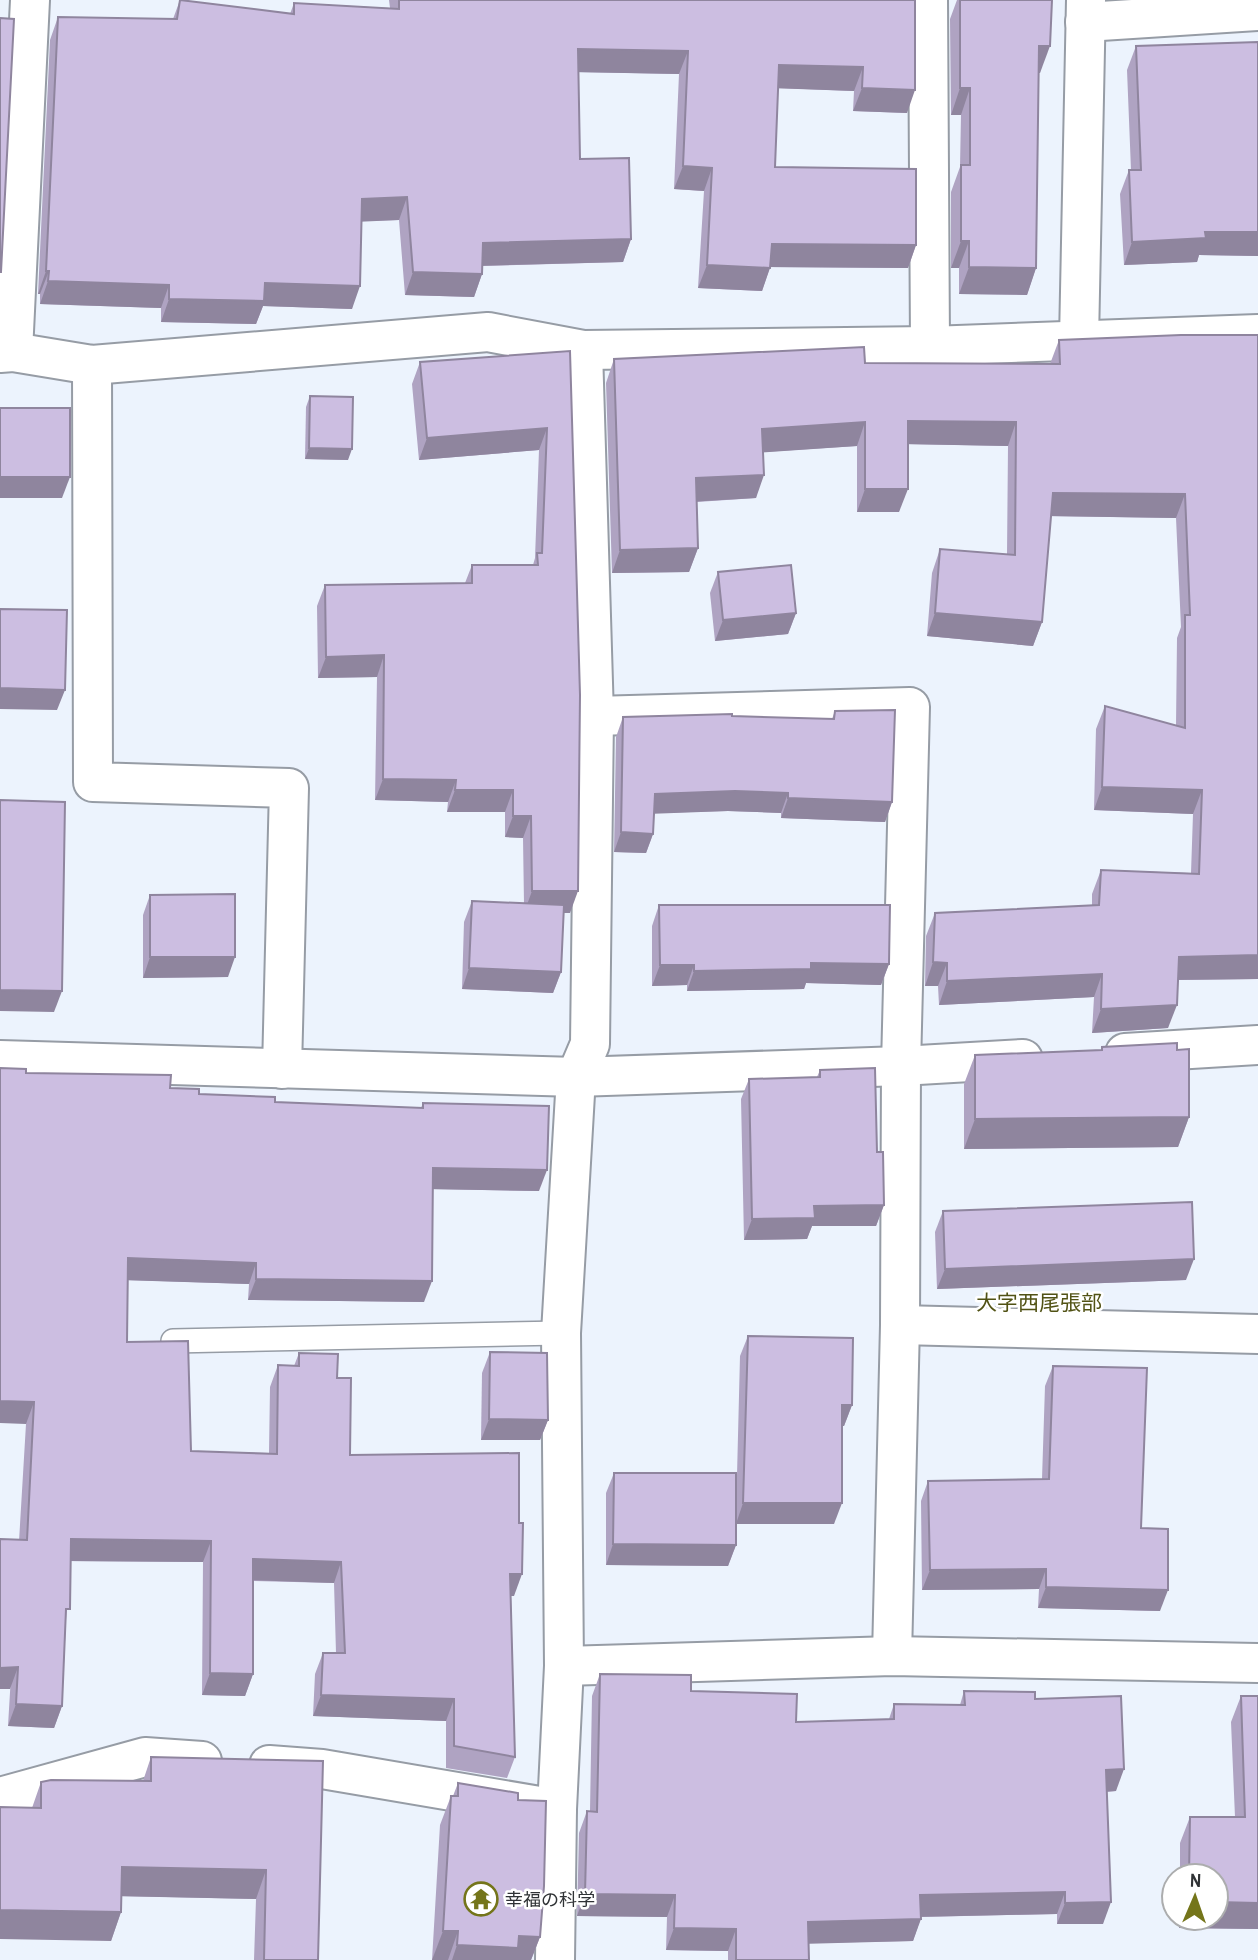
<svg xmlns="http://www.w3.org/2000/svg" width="1258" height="1960" font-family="'Archivo Narrow','Noto Sans JP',sans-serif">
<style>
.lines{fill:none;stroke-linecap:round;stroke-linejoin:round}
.service-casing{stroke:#969ca5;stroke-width:26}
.minor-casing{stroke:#969ca5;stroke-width:42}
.service{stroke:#fff;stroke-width:23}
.minor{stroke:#fff;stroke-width:38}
.wall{fill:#afa3c2}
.shaded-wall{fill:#8f859e}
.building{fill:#ccbee1;stroke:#8f859e;stroke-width:2}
.labels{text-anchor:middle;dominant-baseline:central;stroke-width:5;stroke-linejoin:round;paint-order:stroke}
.poi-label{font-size:18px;fill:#2f3235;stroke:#fff;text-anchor:start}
.quarter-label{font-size:21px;fill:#515215;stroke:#fff}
</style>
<rect width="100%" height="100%" fill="#ecf3fd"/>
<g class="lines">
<defs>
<polyline id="service" points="173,1341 561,1333"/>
<g id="minor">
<polyline points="928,0 930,346"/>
<polyline points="1085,22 1258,11"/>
<polyline points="1079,340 1086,0"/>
<polyline points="13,352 30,0"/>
<polyline points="0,353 13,352 92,365 488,332 583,350 930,346 1258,334"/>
<polyline points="92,365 93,782 289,788 282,1069"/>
<polyline points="594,716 910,707 901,1066 900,1325 892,1656"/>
<polyline points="1125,1053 1258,1045"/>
<polyline points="0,1060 576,1077 901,1066 1023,1059"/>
<polyline points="900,1325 1258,1334"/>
<polyline points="564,1666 892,1656 1258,1663"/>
<polyline points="269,1765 322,1769 557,1809 564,1666 561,1333 576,1077 590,1044 594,716 583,350"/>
<polyline points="0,1797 145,1757 202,1761"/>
<polyline points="555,1960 557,1809"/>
</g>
</defs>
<use href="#service" class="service-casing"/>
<use href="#minor" class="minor-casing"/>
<use href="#service" class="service"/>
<use href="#minor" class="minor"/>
</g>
<g class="wall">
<polygon points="180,0 290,14 294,3 390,8 389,0 915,0 907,113 853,111 854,91 778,88 775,167 916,245 908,268 770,267 762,291 698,288 704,191 674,189 679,74 578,72 580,159 631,239 623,262 482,266 482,274 474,297 405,295 399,220 361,221 352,309 263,306 256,324 161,322 161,308 40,304 40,294 38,294 50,40 58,17 173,19"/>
<polygon points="957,0 1052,0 1040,73 1038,73 1036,268 1027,295 959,294 959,268 951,268 951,192 960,167 961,115 951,115 950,19"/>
<polygon points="1258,42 1258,256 1199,255 1197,262 1124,265 1120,194 1129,170 1131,170 1127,70 1136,46"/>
<polygon points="1181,335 1258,979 1178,980 1168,1028 1092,1033 1094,997 939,1005 938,986 925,986 926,936 935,913 1092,906 1092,894 1101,870 1191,873 1193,814 1094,810 1096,729 1105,706 1176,726 1177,638 1181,627 1176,518 1051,516 1042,622 1033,646 927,636 932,573 940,549 1007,555 1008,446 908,444 899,512 857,512 857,446 763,452 756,498 697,502 698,548 689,572 612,573 606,383 614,359 865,363 1050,364 1059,340"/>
<polygon points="570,351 570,913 564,913 561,972 553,993 462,989 464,922 472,901 524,904 523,838 505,837 505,812 447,812 448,802 375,800 377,677 318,678 317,606 325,585 465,583 472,565 533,565 535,558 539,450 419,460 412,384 420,362"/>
<polygon points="310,396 348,460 305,459 306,407"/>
<polygon points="718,572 796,613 788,634 715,641 710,593"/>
<polygon points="835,711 892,802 885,822 781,818 781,813 728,811 654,813 653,834 646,853 614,852 616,737 623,717 732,716 832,719"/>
<polygon points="150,895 228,977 143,978 143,915"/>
<polygon points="659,905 889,964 881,985 806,983 804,989 687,991 687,985 652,986 652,926"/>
<polygon points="1102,1047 1177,1050 1189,1117 1178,1147 964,1149 964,1084 975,1055 1101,1050"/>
<polygon points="820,1070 877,1152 884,1205 876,1226 812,1226 807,1239 744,1240 741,1099 749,1079 817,1077"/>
<polygon points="26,1073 170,1088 199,1094 275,1102 421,1108 423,1103 539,1191 433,1189 424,1302 248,1300 249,1284 128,1280 127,1342 191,1451 269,1453 270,1387 278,1365 294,1366 299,1353 337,1378 350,1455 514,1596 511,1596 515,1757 507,1778 446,1768 446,1721 313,1716 315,1674 323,1653 336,1653 334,1583 253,1581 253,1674 245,1696 202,1695 203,1562 70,1561 66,1620 62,1706 54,1728 8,1726 26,1424"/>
<polygon points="943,1211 1186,1280 937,1289 935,1232"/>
<polygon points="748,1336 852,1405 844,1426 842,1426 834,1524 736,1524 736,1545 728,1566 606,1565 606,1493 614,1473 736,1515 740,1356"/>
<polygon points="490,1352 548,1420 540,1440 481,1440 482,1373"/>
<polygon points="1053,1366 1141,1528 1160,1611 1038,1608 1039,1589 922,1590 921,1501 928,1481 1042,1479 1045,1386"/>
<polygon points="600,1674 691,1691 796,1722 889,1719 894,1704 960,1705 964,1691 1035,1699 1116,1791 1107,1792 1103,1924 1057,1924 1057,1914 921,1917 913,1941 809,1943 809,1960 728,1960 728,1951 666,1950 667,1917 577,1916 579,1833 587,1811 590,1811 592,1696"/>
<polygon points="1241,1696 1258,1696 1258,1929 1179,1928 1179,1918 1216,1918 1216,1876 1180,1876 1180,1843 1190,1817 1235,1817 1231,1722"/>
<polygon points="151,1757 323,1761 318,1960 254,1960 256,1899 121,1896 121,1912 111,1941 32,1808 41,1782 143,1781"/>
<polygon points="458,1783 518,1800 540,1937 531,1960 432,1960 440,1825 451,1796 453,1796"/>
</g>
<g class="shaded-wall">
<polygon points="1039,46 1050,46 1040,73 1029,73"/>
<polygon points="578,49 688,51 679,74 570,72"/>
<polygon points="779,65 863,67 854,91 770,88"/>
<polygon points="862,88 915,90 907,113 853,111"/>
<polygon points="960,88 970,88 961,115 951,115"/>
<polygon points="683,166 712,168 704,191 674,189"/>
<polygon points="407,197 399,220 354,222 362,199"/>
<polygon points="1205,232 1258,232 1258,256 1199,255 1197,262 1124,265 1132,242"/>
<polygon points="631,239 623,262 475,266 483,243"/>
<polygon points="961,241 969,241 959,268 951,268"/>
<polygon points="772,244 916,245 908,268 763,267"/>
<polygon points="707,265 770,268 762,291 698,288"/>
<polygon points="969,267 1036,268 1027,295 959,294"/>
<polygon points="46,271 49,271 40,294 38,294"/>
<polygon points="413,272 482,274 474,297 405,295"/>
<polygon points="48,281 169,285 161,308 40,304"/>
<polygon points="265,283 360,286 352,309 263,306 256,324 161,322 169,299"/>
<polygon points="908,421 1016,422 1008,446 900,444"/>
<polygon points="865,422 857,446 753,453 762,429"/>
<polygon points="547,428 539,450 419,460 427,438"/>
<polygon points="309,448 352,449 348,460 305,459"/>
<polygon points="764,475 756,498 688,502 696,478"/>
<polygon points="0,477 70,477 62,498 0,498"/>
<polygon points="865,489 908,489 899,512 857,512"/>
<polygon points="1053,493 1185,494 1176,518 1044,516"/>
<polygon points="698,548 689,572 612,573 620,550"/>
<polygon points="796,613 788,634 715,641 723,620"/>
<polygon points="935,613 1042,622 1033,646 927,636"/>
<polygon points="384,655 377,677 318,678 326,657"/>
<polygon points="0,688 65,690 57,710 0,709"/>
<polygon points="383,779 456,780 448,802 375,800"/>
<polygon points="1102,787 1202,790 1193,814 1094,810"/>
<polygon points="455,790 513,790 505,812 447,812"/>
<polygon points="735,791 788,793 781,813 728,811 647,814 655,794"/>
<polygon points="788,798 892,802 885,822 781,818"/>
<polygon points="513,816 531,816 523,838 505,837"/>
<polygon points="621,832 653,834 646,853 614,852"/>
<polygon points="532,891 578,891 570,913 524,913"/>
<polygon points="1258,955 1258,979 1170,980 1179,957"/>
<polygon points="150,957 235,957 228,977 143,978"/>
<polygon points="933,962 947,963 938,986 925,986"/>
<polygon points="811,963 889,964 881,985 806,983 804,989 687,991 694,971"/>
<polygon points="660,965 694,965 687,985 652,986"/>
<polygon points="469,968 561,972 553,993 462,989"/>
<polygon points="1102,974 1094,997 939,1005 947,981"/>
<polygon points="0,990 62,991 54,1012 0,1011"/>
<polygon points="1177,1005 1168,1028 1092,1033 1101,1009"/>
<polygon points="1189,1117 1178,1147 964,1149 975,1119"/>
<polygon points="433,1168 547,1170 539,1191 425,1189"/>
<polygon points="884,1205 876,1226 812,1226 807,1239 744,1240 752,1219 814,1206"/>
<polygon points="128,1258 256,1263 249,1284 120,1280"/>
<polygon points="1194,1259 1186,1280 937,1289 945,1269"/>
<polygon points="256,1279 432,1281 424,1302 248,1300"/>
<polygon points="0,1401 34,1402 26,1424 0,1423"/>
<polygon points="842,1405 852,1405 844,1426 834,1426"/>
<polygon points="489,1419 548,1420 540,1440 481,1440"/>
<polygon points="743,1503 842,1503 834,1524 736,1524"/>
<polygon points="71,1539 211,1541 203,1562 63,1561"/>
<polygon points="613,1544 736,1545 728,1566 606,1565"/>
<polygon points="253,1559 341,1562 334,1583 245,1580"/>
<polygon points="1046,1569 1039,1589 922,1590 930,1570"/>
<polygon points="510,1574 522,1574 514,1596 503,1596"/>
<polygon points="1046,1587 1168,1590 1160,1611 1038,1608"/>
<polygon points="18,1667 10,1689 0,1689 0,1668"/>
<polygon points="210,1673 253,1674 245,1696 202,1695"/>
<polygon points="321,1695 454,1699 446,1721 313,1716"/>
<polygon points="16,1704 62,1706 54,1728 8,1726"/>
<polygon points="1124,1769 1116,1791 1098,1792 1106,1770"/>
<polygon points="122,1867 266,1870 256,1899 111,1896"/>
<polygon points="1065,1892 1057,1914 912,1917 920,1895"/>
<polygon points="585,1894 675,1895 667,1917 577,1916"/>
<polygon points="1111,1902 1103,1924 1057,1924 1065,1903"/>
<polygon points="1216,1902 1258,1903 1258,1929 1179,1928 1183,1918 1216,1918"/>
<polygon points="0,1910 121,1912 111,1941 0,1939"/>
<polygon points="921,1919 913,1941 800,1944 808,1922"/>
<polygon points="674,1928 736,1929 728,1951 666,1950"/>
<polygon points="443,1931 458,1931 448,1960 432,1960"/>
<polygon points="519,1936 540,1937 531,1960 452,1960 457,1945"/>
</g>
<g class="building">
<polygon points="180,0 294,14 294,3 399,9 399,0 915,0 915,90 862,88 863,67 779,65 775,167 916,169 916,245 772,244 770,268 707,265 712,168 683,166 688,51 578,49 580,159 629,158 631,239 483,243 482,274 413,272 407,197 362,199 360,286 265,283 264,301 169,299 169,285 48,281 49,271 46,271 58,17 177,19"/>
<polygon points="960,0 1052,0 1050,46 1039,46 1036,268 969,267 969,241 961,241 961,165 970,165 970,88 960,88"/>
<polygon points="0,18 14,19 1,272 0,272"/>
<polygon points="1258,42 1258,232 1205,232 1206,238 1132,242 1129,170 1141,170 1136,46"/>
<polygon points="1181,335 1258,335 1258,955 1179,957 1177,1005 1101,1009 1102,974 947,981 947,963 933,962 935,913 1099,905 1101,870 1199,874 1202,790 1102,787 1105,706 1185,728 1185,615 1190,615 1185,494 1053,493 1042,622 935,613 940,549 1015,555 1016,422 908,421 908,489 865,489 865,422 762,429 764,475 696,478 698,548 620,550 614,359 864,347 865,363 1060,364 1059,340"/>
<polygon points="570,351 580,695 578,891 532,891 531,816 513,816 513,790 455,790 456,780 383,779 384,655 326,657 325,585 472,583 472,565 538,565 537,553 542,553 547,428 427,438 420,362"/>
<polygon points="310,396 353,397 352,449 309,448"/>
<rect x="0" y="408" width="70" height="69"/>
<polygon points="791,565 796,613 723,620 718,572"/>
<polygon points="0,609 67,610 65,690 0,688"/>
<polygon points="895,710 892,802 788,798 788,793 735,791 655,794 653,834 621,832 623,717 732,714 732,716 834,719 835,711"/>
<polygon points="0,800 65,802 62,991 0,990"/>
<polygon points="235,894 235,957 150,957 150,895"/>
<polygon points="472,901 564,905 561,972 469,968"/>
<polygon points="659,905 890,905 889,964 811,963 811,969 694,971 694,965 660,965"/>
<polygon points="1177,1043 1177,1050 1189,1049 1189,1117 975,1119 975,1055 1102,1050 1102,1047"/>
<polygon points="0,1068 26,1069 26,1073 171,1075 170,1088 199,1089 199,1094 275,1097 275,1102 423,1108 423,1103 549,1106 547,1170 433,1168 432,1281 256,1279 256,1263 128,1258 127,1342 188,1341 191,1451 277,1454 278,1365 299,1366 299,1353 338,1354 337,1378 351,1378 350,1455 519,1453 519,1523 523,1523 522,1574 510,1574 515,1757 454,1746 454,1699 321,1695 323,1653 345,1653 341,1562 253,1559 253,1674 210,1673 211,1541 71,1539 70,1609 66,1609 62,1706 16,1704 18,1667 0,1668 0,1539 27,1540 34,1402 0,1401"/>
<polygon points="875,1068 877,1152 883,1152 884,1205 814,1206 815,1218 752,1219 749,1079 820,1077 820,1070"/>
<polygon points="1192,1202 1194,1259 945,1269 943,1211"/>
<polygon points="748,1336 853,1338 852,1405 842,1405 842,1503 743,1503"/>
<polygon points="490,1352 547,1353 548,1420 489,1419"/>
<polygon points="1053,1366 1147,1368 1141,1528 1168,1529 1168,1590 1046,1587 1046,1569 930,1570 928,1481 1049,1479"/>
<polygon points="614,1473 736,1473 736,1545 613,1544"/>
<polygon points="600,1674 691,1675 691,1691 797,1694 796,1722 894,1719 894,1704 965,1705 964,1691 1035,1692 1035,1699 1121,1696 1124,1769 1106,1770 1111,1902 1065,1903 1065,1892 920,1895 921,1919 808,1922 809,1960 736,1960 736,1929 674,1928 675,1895 585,1894 587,1811 597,1812"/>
<polygon points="1241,1696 1258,1696 1258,1903 1216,1902 1216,1876 1189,1876 1190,1817 1245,1817"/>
<polygon points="151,1757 323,1761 318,1960 264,1960 266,1870 122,1867 121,1912 0,1910 0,1807 41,1808 41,1782 51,1780 151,1781"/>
<polygon points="458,1783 518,1793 518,1800 546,1801 544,1886 540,1937 519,1936 518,1948 457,1945 458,1931 443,1931 451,1796 458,1796"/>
</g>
<defs>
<symbol id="temple-ring" viewBox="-11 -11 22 22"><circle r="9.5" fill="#fff" stroke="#74751a" stroke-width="1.5"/><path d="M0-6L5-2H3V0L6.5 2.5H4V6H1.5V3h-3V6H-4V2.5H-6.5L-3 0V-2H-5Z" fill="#74751a"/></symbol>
</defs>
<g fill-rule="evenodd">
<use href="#temple-ring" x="462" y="1880" width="38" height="38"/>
</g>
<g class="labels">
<g class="poi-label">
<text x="505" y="1899">幸福の科学</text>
</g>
<g class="quarter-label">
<text x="1039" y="1302">大字西尾張部</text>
</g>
</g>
<g transform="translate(1195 1897) rotate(2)"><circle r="33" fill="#ffffff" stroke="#acadae" stroke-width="2"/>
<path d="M0-5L12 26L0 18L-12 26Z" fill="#74751a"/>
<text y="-10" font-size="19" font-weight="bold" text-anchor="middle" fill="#2f3235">N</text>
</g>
</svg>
